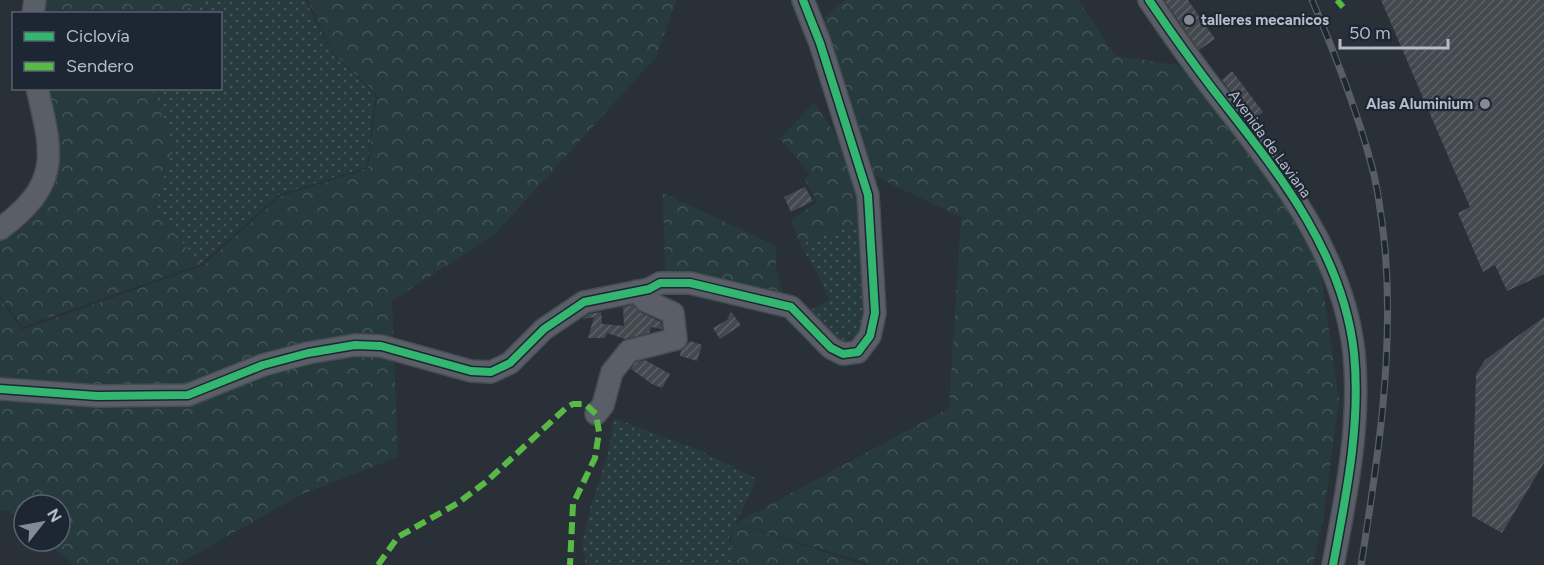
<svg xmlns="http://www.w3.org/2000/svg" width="1544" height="565" font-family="Figtree,sans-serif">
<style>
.grass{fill:url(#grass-dots)}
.forest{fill:url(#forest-crowns)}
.building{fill:url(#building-hatch)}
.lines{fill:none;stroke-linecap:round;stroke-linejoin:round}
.minor-casing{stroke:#484c53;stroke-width:24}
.minor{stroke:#5a5e66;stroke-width:21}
.rail-casing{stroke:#595d64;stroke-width:7}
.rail{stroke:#1d2633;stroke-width:4.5;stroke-dasharray:14;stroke-linecap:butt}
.quiet{stroke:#58b947;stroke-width:6;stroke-dasharray:12 6;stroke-linecap:butt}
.cycleway-casing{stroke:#1d2633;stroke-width:11}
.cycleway{stroke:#33b770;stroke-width:8}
.poi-dot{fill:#848b96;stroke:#1d2633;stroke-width:2}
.labels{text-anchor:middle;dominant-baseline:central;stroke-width:4.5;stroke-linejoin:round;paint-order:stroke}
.poi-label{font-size:15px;font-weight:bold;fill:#b4bcc9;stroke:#1d2633;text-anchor:start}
.street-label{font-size:15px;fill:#b4bcc9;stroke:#1d2633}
</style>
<defs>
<pattern id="grass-dots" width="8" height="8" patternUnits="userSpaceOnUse" patternTransform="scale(1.5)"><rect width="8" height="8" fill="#273a3e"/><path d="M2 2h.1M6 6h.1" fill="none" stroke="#445559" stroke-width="1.8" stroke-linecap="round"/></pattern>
<pattern id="forest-crowns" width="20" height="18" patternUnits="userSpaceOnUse" patternTransform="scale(1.5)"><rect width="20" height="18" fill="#273a3e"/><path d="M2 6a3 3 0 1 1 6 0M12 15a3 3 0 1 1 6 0" fill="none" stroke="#445559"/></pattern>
<pattern id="building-hatch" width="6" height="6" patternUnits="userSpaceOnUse" patternTransform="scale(1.5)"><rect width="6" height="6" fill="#444950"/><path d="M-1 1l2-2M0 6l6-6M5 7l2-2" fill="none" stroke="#5d6168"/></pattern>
</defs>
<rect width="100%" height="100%" fill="#2a3038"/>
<g class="grass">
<polygon points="203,0 305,0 333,55 375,94 367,167 278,195 201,264 152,208 174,148 152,89 220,88 220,14 180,13"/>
<polygon points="864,222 869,298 859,343 845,348 804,314 829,300 820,278 799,242"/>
<polygon points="614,418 698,450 757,479 729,537 732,554 736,565 586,565 582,545 590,509 607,457"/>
</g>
<g class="forest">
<polygon points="45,0 203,0 180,13 42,14"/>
<polygon points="308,0 676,0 656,57 495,234 392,301 398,457 300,495 177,565 74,565 45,541 60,541 60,505 24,505 24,524 7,510 0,511 0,298 22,330 204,265 279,197 368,168 377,94 333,53"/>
<polygon points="845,0 1078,0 1115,55 1181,66 1253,154 1319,260 1339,400 1323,520 1313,565 874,565 736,523 949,408 961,217 870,174 822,19"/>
<polygon points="47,89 152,89 174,148 152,208 201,264 22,327 0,295 0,237 50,190 59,131"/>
<polygon points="814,102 852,161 864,222 799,242 791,220 817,202 804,178 810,174 780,139"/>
<polygon points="663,193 776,246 776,270 785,300 665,276"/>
<path d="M 735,523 L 864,565 L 736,565 C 730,549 729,539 735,523 Z"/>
</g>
<g class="building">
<polygon points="1164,0 1188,0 1215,39 1199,50"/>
<polygon points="1381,0 1544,0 1544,274 1507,291 1495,265 1483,272 1458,213 1470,207"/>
<polygon points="1232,71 1263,112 1253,121 1222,80"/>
<polygon points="805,187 813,201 791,212 784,197"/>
<polygon points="633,305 640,312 661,322 662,329 651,327 649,333 625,339 607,333 605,338 588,338 594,317 582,319 589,314 601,312 602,324 624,326 623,307"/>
<polygon points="731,312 741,325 720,339 713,328 727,320"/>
<polygon points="1544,317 1544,463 1502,533 1472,516 1476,374 1485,360"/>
<polygon points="690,341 702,345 697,361 680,356 681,350"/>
<polygon points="645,360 670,374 662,388 652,384 631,369 636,362"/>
</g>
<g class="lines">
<defs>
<g id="minor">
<path d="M 1149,0 C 1170,31 1192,62 1215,92 C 1276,170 1343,251 1354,353 C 1361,424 1346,496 1333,565"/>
<polyline points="33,14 35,0"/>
<path d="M 0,229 C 61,184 53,155 37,88"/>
<polyline points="0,389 97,396 188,395 263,365 308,353 355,345 381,346 471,371 491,372 510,363 544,329 584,302 649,289 660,283 690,283 791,307 831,348 843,354 858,352 870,336 875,313 868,195 820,43 803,0"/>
<polyline points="596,414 603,405 612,372 629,351 676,339 673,313 646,301 637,291"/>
</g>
</defs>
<use href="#minor" class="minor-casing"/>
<use href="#minor" class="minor"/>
<defs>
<path id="rail" d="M 1312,0 C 1335,54 1357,110 1372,167 C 1379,193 1382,221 1385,248 C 1394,355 1378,459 1361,565"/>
</defs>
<use href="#rail" class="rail-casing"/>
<use href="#rail" class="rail"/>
<g class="quiet">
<polyline points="1337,0 1343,7"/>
<polyline points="378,565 398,537 458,503 487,481 566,408 573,404 585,404 596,414 599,432 595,458 573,504 570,565"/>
</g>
<defs>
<g id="cycleway">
<path d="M 1149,0 C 1170,31 1192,62 1215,92 C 1276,170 1343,251 1354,353 C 1361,424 1346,496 1333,565"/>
<polyline points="0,389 97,396 188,395 263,365 308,353 355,345 381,346 471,371 491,372 510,363 544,329 584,302 649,289 660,283 690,283 791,307 831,348 843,354 858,352 870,336 875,313 868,195 820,43 803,0"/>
</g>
</defs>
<use href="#cycleway" class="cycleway-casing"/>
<use href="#cycleway" class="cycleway"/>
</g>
<g class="poi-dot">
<circle cx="1189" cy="20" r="6"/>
<circle cx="1485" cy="104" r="6"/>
</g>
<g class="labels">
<g class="poi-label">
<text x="1201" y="20">talleres mecanicos</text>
<text x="1473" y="104" text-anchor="end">Alas Aluminium</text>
</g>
<g class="street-label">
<text transform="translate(1270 144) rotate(54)">Avenida de Laviana</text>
</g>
</g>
<rect x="12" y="12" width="210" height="78" fill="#1d2633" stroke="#59626f" stroke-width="1.5"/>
<rect x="24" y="32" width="30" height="9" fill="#33b770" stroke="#59626f" stroke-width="1.5"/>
<text x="66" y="42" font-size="18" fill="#b4bcc9">Ciclovía</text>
<rect x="24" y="62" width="30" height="9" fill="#58b947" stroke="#59626f" stroke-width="1.5"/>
<text x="66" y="72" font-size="18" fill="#b4bcc9">Sendero</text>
<g transform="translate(42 523) rotate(59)"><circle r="28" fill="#1d2633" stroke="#59626f" stroke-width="1.5"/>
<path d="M0-4.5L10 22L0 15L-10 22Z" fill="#848b96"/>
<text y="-9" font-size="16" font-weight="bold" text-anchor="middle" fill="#b4bcc9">N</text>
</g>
<path d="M1340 39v9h108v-9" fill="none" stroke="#b4bcc9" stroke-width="3"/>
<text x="1349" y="39" font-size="18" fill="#b4bcc9" stroke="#1d2633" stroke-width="4.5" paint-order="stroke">50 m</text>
</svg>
